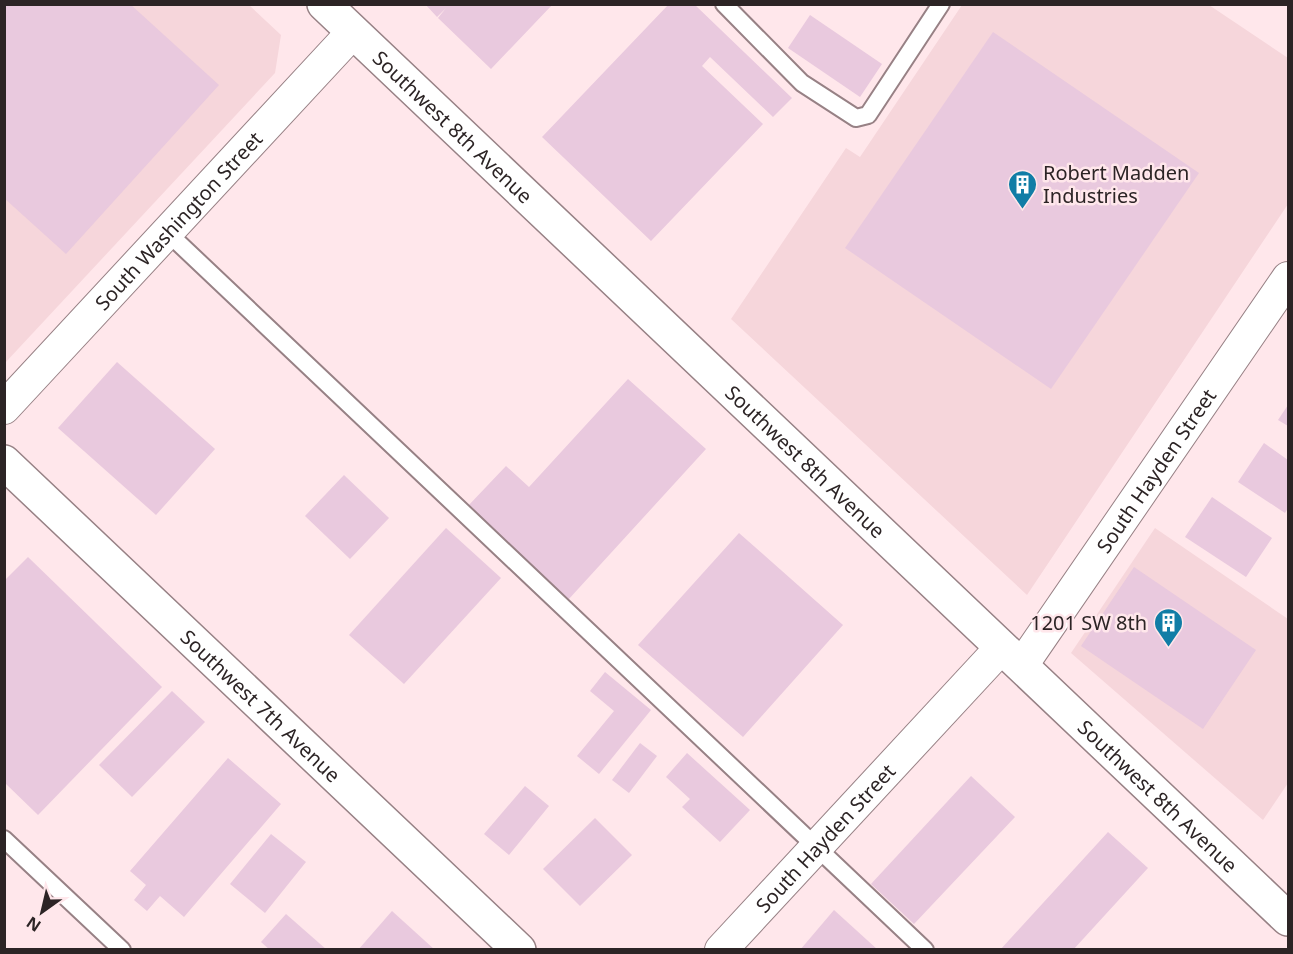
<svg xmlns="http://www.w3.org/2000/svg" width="1293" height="954" font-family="'Noto Sans',sans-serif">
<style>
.built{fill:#f6d6db}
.building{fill:#e9c9de}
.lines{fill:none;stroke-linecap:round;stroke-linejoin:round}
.service-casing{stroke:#978185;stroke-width:20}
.minor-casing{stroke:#978185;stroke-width:34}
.tertiary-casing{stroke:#978185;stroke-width:36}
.secondary-casing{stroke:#978185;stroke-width:36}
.service{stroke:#fff;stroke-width:16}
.minor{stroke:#fff;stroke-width:32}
.tertiary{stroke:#fff;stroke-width:33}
.secondary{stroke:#fff;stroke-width:33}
.labels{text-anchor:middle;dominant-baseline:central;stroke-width:5;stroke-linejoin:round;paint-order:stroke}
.street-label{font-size:20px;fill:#2c2425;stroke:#ffe7eb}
.poi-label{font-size:20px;fill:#2c2425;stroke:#ffe7eb;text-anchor:start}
</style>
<rect width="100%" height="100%" fill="#ffe7eb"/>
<g class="built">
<polygon points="5,5 249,5 281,35 275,73 5,363"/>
<polygon points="962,5 1209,5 1288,58 1288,204 1027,595 731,319 846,148 860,157"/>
<polygon points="1155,528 1288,619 1288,783 1263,820 1071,653"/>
</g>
<g class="building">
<polygon points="4,4 130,4 219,85 66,254 4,198"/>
<polygon points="425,4 553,4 491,69 438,18 446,8 437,17"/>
<polygon points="669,4 694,4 792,98 773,117 710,57 702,66 763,124 651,241 542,137"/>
<polygon points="810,15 882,64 860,97 788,48"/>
<polygon points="993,32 1199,173 1051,389 845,248"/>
<polygon points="117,362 215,449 156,515 58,428"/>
<polygon points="628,379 706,449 568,600 467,507 506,466 529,487"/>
<polygon points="1288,405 1288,426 1278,420"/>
<polygon points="1264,443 1288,460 1288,508 1285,513 1238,482"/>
<polygon points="344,475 389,518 350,559 305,516"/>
<polygon points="1212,497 1272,538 1246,577 1185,537"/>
<polygon points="446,528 501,578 404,684 349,635"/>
<polygon points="739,533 843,625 743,737 638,645"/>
<polygon points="28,557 162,687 38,815 4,782 4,581"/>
<polygon points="1134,567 1256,650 1203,729 1081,646"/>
<polygon points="605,672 651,710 599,774 577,756 614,711 590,691"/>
<polygon points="172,691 205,722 132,797 99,765"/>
<polygon points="640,743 657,756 629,793 612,780"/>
<polygon points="687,753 750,810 720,842 682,807 690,799 666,777"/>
<polygon points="228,758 281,804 184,917 160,896 147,911 134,900 146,885 130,871"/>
<polygon points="971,776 1015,817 914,924 871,884"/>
<polygon points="525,786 549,806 509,855 484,834"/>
<polygon points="595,818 632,855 580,906 543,869"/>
<polygon points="1108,832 1148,868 1073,950 1000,950"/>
<polygon points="271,834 306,862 265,913 230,884"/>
<polygon points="834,910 878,950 800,950"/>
<polygon points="392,911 435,950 358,950"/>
<polygon points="286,914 327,950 270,950 261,942"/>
</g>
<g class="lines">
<defs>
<g id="service">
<polyline points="724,4 802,83 856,118 868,115 941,4"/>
<polyline points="167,232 925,950"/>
<polyline points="4,839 122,950"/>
</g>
<g id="minor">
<path id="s1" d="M 4,408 L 353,32"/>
<path id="s2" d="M 1022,665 L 1288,278"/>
<path id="s3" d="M 721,950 L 1001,648"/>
</g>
<g id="tertiary">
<path id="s4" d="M 4,462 L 519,950"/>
</g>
<g id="secondary">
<path id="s5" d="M 324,4 L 1288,919"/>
</g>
</defs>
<use href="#service" class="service-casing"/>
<use href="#minor" class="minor-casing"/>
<use href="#tertiary" class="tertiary-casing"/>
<use href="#secondary" class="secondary-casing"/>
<use href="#service" class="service"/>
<use href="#minor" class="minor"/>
<use href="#tertiary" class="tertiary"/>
<use href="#secondary" class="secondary"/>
</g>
<defs>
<symbol id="building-pin" viewBox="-11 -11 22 30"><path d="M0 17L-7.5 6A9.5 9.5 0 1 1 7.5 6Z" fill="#117da6" stroke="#ffe7eb"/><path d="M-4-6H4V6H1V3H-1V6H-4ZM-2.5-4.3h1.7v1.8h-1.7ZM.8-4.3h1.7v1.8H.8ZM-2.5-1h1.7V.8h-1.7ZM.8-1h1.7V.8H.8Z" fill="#fff"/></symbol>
</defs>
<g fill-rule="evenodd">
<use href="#building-pin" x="1006" y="168" width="33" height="45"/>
<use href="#building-pin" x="1152" y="606" width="33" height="45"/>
</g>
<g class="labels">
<g class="street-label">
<text stroke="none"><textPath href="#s5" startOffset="178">Southwest 8th Avenue</textPath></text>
<text stroke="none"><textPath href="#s1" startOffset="256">South Washington Street</textPath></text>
<text stroke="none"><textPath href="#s5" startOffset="664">Southwest 8th Avenue</textPath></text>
<text stroke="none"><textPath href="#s2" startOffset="236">South Hayden Street</textPath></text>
<text stroke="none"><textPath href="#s4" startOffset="354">Southwest 7th Avenue</textPath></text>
<text stroke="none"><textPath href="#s5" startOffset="1150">Southwest 8th Avenue</textPath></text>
<text stroke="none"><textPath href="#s3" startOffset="153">South Hayden Street</textPath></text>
</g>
<g class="poi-label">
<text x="1043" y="172">Robert Madden<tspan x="1043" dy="23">Industries</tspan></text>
<text x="1147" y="622" text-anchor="end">1201 SW 8th</text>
</g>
</g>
<rect width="1293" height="954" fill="none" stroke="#2c2425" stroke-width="12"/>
<g transform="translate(42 912) rotate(214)" stroke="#ffe7eb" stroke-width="4.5" paint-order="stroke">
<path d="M0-4.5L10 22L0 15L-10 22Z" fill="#2c2425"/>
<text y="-9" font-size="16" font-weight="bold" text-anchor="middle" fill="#2c2425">N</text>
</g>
</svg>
